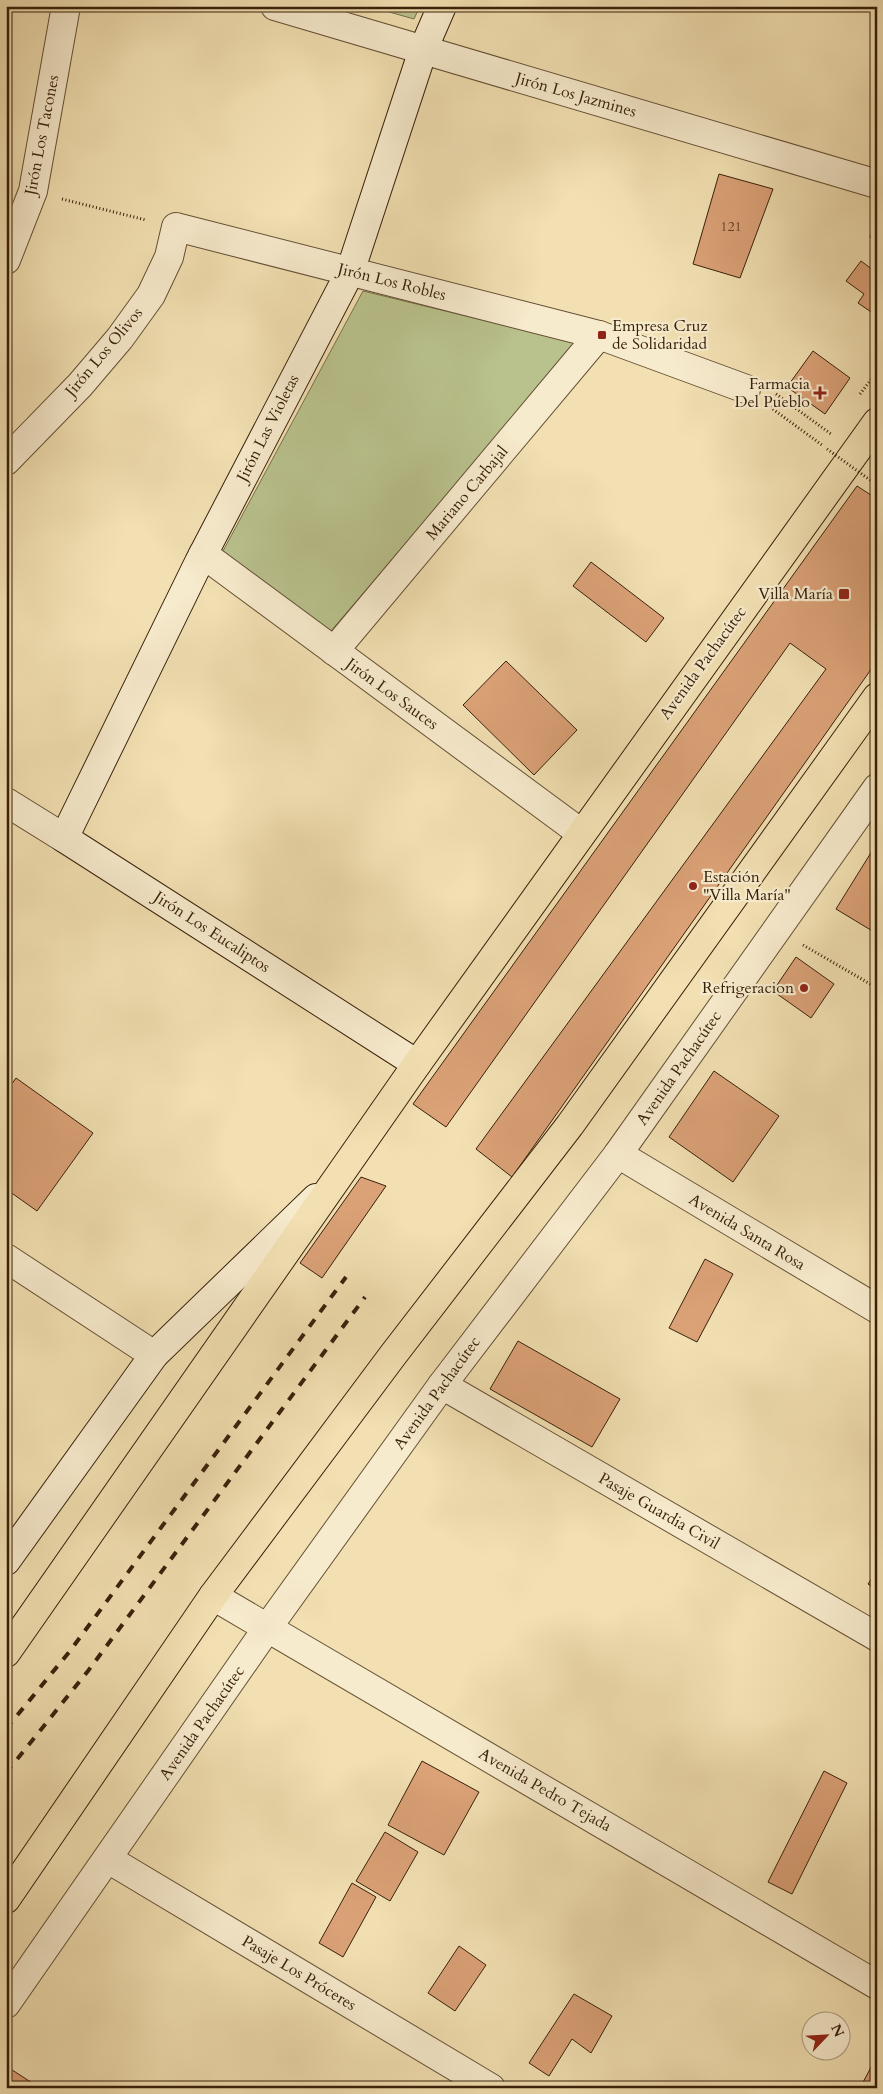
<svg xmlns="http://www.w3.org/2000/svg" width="883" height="2094" font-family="Cardo,serif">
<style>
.green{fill:#b9c28d;stroke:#78714c}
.building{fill:#dba177;stroke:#38200b}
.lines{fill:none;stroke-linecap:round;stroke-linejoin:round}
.street-casing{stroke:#665035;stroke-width:30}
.secondary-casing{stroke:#38200b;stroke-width:30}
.primary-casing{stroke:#38200b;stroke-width:30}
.path{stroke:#38200b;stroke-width:3;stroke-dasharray:1 2.5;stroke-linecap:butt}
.street{stroke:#f7ebcd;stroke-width:28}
.secondary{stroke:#f7ebcd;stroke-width:28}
.primary{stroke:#f2e0b2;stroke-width:28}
.rail{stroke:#38200b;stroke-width:4;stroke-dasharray:9 9;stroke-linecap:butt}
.path-bridge{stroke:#38200b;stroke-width:3;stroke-dasharray:1 2.5;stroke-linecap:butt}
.poi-dot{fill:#8f2418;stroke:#f7ebcd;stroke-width:2}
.labels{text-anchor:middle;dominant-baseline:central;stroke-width:4.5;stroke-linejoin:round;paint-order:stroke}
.number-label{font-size:14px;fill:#614026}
.street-label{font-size:16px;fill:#38200b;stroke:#f7ebcd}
.poi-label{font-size:16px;fill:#38200b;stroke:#f7ebcd;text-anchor:end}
</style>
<rect width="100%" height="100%" fill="#f2e0b2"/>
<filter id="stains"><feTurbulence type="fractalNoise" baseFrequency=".004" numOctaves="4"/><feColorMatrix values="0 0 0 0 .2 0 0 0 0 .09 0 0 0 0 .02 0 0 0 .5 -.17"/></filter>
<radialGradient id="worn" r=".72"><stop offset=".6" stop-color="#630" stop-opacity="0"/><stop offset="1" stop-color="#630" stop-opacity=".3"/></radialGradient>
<g class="green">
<polygon points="368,6 420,6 414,19"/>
<polygon points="363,291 577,343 330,632 223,551"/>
</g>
<g class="building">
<polygon points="719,174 773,189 740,278 693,264"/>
<polygon points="877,224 877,241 870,237"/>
<polygon points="861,261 877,273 877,316 858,303 864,294 846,281"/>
<polygon points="813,351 850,378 825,414 787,387"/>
<polygon points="857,486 877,499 877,661 512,1177 476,1149 826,669 790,643 446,1127 413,1104"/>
<polygon points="591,562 664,618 646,642 573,586"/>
<polygon points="506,661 577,730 534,775 463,705"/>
<polygon points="877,843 877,927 874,932 836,909"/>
<polygon points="796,957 834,984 811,1018 773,991"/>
<polygon points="714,1071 779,1116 733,1182 669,1137"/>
<polygon points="16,1078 93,1133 37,1211 6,1189 6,1092"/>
<polygon points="361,1177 386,1186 322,1278 300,1263"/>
<polygon points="705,1259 733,1274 697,1342 669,1328"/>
<polygon points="518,1341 620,1399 592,1447 490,1389"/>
<polygon points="877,1571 877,1590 868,1584"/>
<polygon points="422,1761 479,1792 444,1855 388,1825"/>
<polygon points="824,1771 847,1783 792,1894 768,1882"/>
<polygon points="385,1832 418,1852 390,1901 356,1881"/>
<polygon points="352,1883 376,1897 343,1957 319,1943"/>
<polygon points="459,1946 486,1965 455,2011 428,1993"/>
<polygon points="574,1994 612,2016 591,2053 572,2039 549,2076 529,2063"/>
<polygon points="877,2056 877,2088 860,2088"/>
<polygon points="6,2066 40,2088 6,2088"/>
</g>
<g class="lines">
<defs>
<g id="street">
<polyline points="275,6 877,184"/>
<polyline points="6,260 33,191 66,6"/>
<polyline points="6,461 80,385 120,338 151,295 169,257 176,227 599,335 746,389"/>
<polyline points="203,554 581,833"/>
<polyline points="334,651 599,335"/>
<polyline points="6,802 64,838"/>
<polyline points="618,1154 877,1309"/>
<polyline points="6,1258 154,1355"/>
<polyline points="442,1385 877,1637"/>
<polyline points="213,1596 877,1985"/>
<polyline points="108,1859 491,2088"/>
<polyline points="6,2004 268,1627 442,1385 618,1154 877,788"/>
</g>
<g id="secondary">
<polyline points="417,1064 64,838 199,562 350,272 423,50 442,6"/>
<polyline points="6,1561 154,1355 316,1198"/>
</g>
<g id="primary">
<polyline points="6,1653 417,1064 877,422"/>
<polyline points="6,1899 213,1596 393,1355 570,1125 877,697"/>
</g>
</defs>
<use href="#street" class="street-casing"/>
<use href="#secondary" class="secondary-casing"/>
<use href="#primary" class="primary-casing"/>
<g class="path">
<polyline points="62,199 146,220"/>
<polyline points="776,394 831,434"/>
<polyline points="860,394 877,372"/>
<polyline points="770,407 822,445"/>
<polyline points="803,945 877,988"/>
</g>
<use href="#street" class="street"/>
<use href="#secondary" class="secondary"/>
<use href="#primary" class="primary"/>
<g class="rail">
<polyline points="6,1729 70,1651 346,1277"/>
<polyline points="6,1773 88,1671 365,1297"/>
</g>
<polyline class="path-bridge" points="827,449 877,485"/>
</g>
<g class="poi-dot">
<rect x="597" y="330" width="10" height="10" rx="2.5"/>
<path d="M817.5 385.5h5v5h5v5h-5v5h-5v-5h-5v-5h5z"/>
<rect x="838" y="588" width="12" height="12" rx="2.5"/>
<circle cx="693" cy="886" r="5"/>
<circle cx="804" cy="988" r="5"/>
</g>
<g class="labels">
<g class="number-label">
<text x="731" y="226">121</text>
</g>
<g class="street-label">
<text transform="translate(576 95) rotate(16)">Jirón Los Jazmines</text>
<text transform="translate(42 135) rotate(-79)">Jirón Los Tacones</text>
<text transform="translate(392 282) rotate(14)">Jirón Los Robles</text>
<text transform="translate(104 352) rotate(-50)">Jirón Los Olivos</text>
<text transform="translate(268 428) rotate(-63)">Jirón Las Violetas</text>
<text transform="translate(467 493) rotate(-50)">Mariano Carbajal</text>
<text transform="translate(703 663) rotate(-54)">Avenida Pachacútec</text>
<text transform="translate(392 694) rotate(36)">Jirón Los Sauces</text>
<text transform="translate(212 932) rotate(33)">Jirón Los Eucaliptos</text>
<text transform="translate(679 1068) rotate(-55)">Avenida Pachacútec</text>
<text transform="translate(747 1232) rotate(31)">Avenida Santa Rosa</text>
<text transform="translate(437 1393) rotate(-54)">Avenida Pachacútec</text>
<text transform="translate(659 1511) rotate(30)">Pasaje Guardia Civil</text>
<text transform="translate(202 1723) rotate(-55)">Avenida Pachacútec</text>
<text transform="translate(545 1790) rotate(30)">Avenida Pedro Tejada</text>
<text transform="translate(299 1973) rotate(31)">Pasaje Los Próceres</text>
</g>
<g class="poi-label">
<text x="612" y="326" text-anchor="start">Empresa Cruz<tspan x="612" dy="18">de Solidaridad</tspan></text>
<text x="810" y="384">Farmacia<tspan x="810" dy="18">Del Pueblo</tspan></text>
<text x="833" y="594">Villa María</text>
<text x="703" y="877" text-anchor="start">Estación<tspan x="703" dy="18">"Villa María"</tspan></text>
<text x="794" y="988">Refrigeracion</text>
</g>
</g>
<rect width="883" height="2094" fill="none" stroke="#f2e0b2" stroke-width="25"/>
<rect x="8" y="8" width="868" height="2079" fill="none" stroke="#38200b" stroke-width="2.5"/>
<rect x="12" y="12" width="858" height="2069" fill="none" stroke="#38200b"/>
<g transform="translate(826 2036) rotate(65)"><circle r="24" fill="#f7ebcd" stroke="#ab9a7f"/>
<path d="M0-4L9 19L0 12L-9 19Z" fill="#8f2418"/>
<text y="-8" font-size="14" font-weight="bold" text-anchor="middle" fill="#38200b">N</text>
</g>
<rect width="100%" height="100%" filter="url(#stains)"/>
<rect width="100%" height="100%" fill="url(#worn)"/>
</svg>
